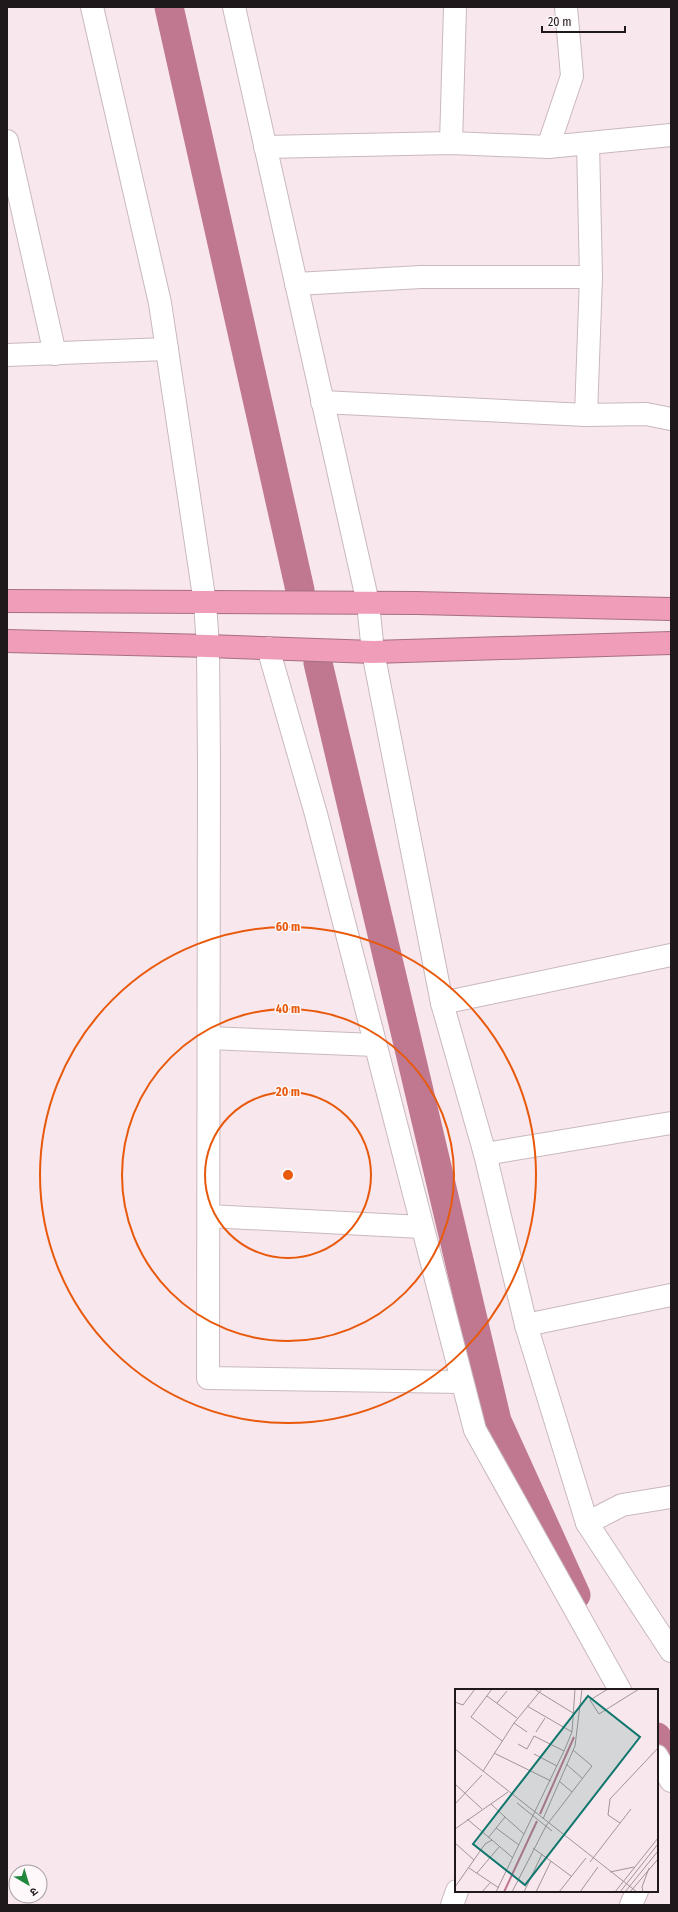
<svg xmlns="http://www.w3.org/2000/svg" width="678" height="1912" font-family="'Fira Sans Condensed','Noto Sans Devanagari',sans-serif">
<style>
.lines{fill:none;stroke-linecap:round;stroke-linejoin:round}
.canal{stroke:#bf7890;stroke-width:29}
.minor-casing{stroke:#c9b9be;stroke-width:24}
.highway-casing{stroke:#a66f82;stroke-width:24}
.minor{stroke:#fff;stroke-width:22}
.highway{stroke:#ef9db9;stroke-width:22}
.ring{fill:none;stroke:#e8590c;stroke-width:2}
.inset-river{fill:none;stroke:#bf7890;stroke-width:2}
.inset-road{fill:none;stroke:#a19598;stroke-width:1}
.view{fill:#0f766e;fill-opacity:0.15;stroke:#0f766e;stroke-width:2}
.inset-edge{fill:none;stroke:#1f191b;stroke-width:2}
.centre{fill:#e8590c;stroke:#fef8fa;stroke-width:2}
.ring-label{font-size:12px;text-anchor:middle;font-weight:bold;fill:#e8590c;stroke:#fef8fa;stroke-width:3;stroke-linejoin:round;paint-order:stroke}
</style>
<rect width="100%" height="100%" fill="#f8e7ec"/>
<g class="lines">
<g class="canal">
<polyline points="169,7 300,590"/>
<polyline points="318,663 497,1421 576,1595"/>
<polyline points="657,1737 671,1758"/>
</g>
<defs>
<g id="minor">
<polyline points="92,7 160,303 205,603 208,646 209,764 208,1378 462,1382"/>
<polyline points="234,7 368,603 373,652 442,1003 485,1154 526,1325 587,1523 671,1651"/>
<polyline points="566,7 572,76 548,147 671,135"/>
<polyline points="7,141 55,354"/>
<polyline points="451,143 455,7"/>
<polyline points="265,147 451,143 548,147"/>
<polyline points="296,284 421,277 591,277"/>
<polyline points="7,355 167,349"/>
<polyline points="322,402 586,415 591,277 588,143"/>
<polyline points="586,415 646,414 671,419"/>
<polyline points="268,648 316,814 475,1430 620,1690"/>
<polyline points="442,1003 671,955"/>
<polyline points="209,1038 375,1045"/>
<polyline points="485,1154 671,1123"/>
<polyline points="209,1216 422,1227"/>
<polyline points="526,1325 671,1295"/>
<polyline points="587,1523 622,1505 671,1497"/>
<polyline points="657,1756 671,1781"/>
<polyline points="452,1905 457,1891"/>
<polyline points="631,1905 637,1891"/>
</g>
<g id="highway">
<polyline points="7,601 417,603 671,609"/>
<polyline points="7,641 208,646 373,652 671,643"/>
</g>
</defs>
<use href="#minor" class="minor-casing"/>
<use href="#highway" class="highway-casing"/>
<use href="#minor" class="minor"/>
<use href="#highway" class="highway"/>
</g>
<g class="ring">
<circle cx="288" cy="1175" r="83"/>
<circle cx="288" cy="1175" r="166"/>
<circle cx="288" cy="1175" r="248"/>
</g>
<g transform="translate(455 1689)">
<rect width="203" height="203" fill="#f8e7ec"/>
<path class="inset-river" d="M 85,125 L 119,48M 49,203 L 82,132"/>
<path class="inset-road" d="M 37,0 L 16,28 L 47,52M 79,0 L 118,24M 153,0 L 135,11 L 144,25 L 184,0M 32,7 L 62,29M 0,13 L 8,16 L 20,0M 42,14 L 52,2M 72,17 L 117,43M 59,34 L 72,43M 81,43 L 90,29M 63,55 L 72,60 L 79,47 L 109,62M 0,60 L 182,203M 39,64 L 96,92M 79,65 L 102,77M 111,75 L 127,89M 28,82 L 59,34 L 87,0M 104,92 L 117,103M 0,95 L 27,120M 62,114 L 97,142M 0,115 L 27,86M 36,115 L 50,128M 88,130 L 120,57 L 127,0M 165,134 L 153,126 L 155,110 L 203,59M 41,139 L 64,156M 0,140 L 53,103M 33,149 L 50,128 L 69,145M 37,151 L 58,169M 0,154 L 19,171M 78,159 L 116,187M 135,173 L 176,120M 14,179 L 44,199M 155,183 L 179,178M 22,184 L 44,158M 0,198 L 30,155 L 37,151 L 12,130M 27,203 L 35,194M 41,203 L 109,62 L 117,43 L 120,0M 57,203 L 91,137 L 137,77 L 118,61M 69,203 L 87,165M 81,203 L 96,172M 104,203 L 131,169M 125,203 L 143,178M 160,203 L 203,149M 165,203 L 203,155M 170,203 L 203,162M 175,203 L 203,170M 188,203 L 187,198 L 194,179"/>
<path class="view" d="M 133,7 L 185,48 L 70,196 L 18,155 Z"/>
<rect width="203" height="203" class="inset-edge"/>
</g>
<circle cx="288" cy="1175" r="6" class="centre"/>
<g class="ring-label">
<text x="288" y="931">60 m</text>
<text x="288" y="1013">40 m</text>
<text x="288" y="1096">20 m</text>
</g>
<rect width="678" height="1912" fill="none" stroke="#1f191b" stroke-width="16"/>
<g transform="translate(28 1884) rotate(142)"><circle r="19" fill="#fef8fa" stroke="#a59fa1"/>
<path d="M0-3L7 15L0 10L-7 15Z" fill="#21873d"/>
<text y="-6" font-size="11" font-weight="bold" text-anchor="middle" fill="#1f191b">उ</text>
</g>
<path d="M542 26v6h83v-6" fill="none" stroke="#1f191b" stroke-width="2"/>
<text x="548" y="26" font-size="12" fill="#1f191b" stroke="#fef8fa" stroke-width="3" paint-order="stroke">20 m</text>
</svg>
